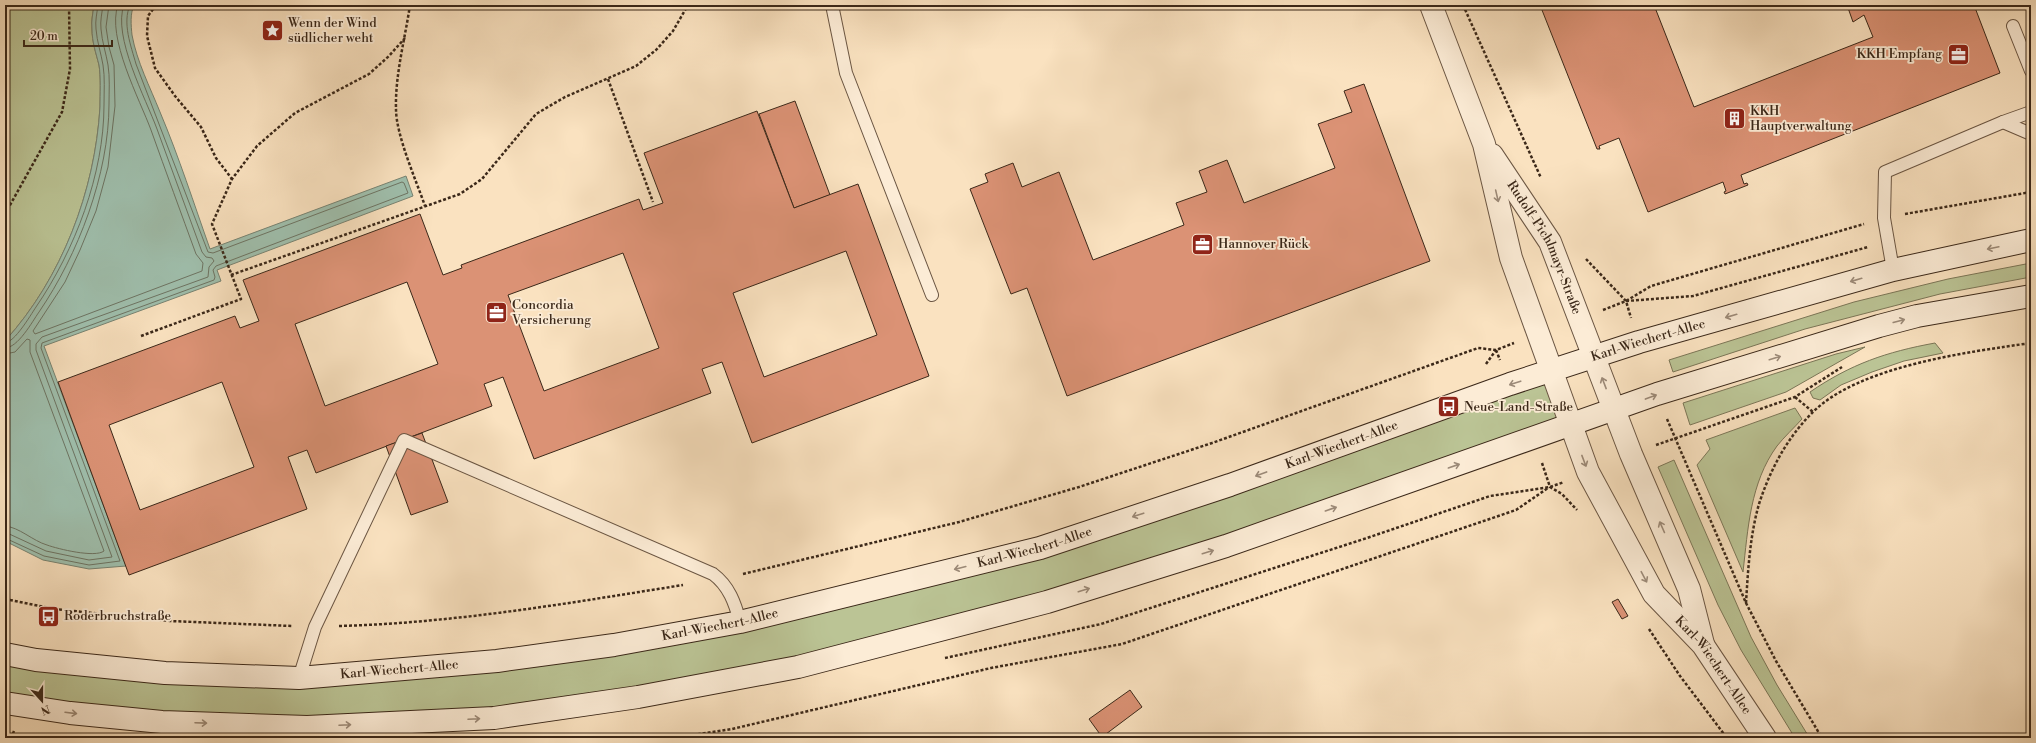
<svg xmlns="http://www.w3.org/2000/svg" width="2036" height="743" font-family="'Libre Bodoni',serif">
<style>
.green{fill:#bbc495;stroke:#7b7657}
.water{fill:#9fbfad;stroke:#778372}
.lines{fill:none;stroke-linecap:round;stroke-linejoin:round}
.shore{stroke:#6d7463;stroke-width:1}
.building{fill:#db9275;stroke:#3b2819;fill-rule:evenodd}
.service-casing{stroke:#6b5643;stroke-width:14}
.minor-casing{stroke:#6b5643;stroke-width:24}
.secondary-casing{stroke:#3b2819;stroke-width:24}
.path{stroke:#3b2819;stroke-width:2.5;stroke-dasharray:3 2;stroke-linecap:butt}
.service{stroke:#fcecd6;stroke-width:12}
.minor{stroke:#fcecd6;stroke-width:22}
.secondary{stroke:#fcecd6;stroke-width:22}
.oneway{stroke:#9c8a78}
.labels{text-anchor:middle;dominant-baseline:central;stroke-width:3.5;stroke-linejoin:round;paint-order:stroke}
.poi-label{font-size:13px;fill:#3b2819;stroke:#fcecd6;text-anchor:start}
.street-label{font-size:13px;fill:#3b2819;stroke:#fcecd6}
</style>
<rect width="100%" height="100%" fill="#fae2c0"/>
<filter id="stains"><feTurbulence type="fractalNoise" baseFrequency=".005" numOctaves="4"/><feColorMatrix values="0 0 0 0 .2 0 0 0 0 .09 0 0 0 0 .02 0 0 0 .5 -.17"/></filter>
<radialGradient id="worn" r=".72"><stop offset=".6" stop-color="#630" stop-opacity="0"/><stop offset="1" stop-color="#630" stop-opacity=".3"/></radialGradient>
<g class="green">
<path d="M 5,5 L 94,5 C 93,13 91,21 92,29 C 92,42 96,53 99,65 C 101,77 100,94 100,107 C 95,191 62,278 5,341 Z"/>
<polygon points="2031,263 2031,277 1940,294 1805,329 1673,372 1669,360 1854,302 1948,279"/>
<path d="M 1935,343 L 1943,353 L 1904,361 L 1872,372 L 1841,385 L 1820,400 L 1813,398 L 1810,392 C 1851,364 1886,352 1935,343 Z"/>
<polygon points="1865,347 1786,392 1690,425 1683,403 1836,354"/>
<polygon points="1552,371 1570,425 1226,546 638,697 307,727 5,702 5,650 165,673 497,661 1040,548"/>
<path d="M 1795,408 L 1802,419 C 1794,428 1784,437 1777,446 C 1750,483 1748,529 1743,572 L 1697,465 L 1710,449 L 1706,440 Z"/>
<polygon points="1674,460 1751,637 1777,685 1809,737 1808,738 1795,738 1741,650 1718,605 1658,467"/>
</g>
<path class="water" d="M 94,5 L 134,5 C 130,14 131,25 132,35 C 137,62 150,87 160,112 C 179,157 194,204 210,249 L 406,176 L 413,196 L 217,270 L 221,281 L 44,346 L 126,566 L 89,569 L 43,560 L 5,541 L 5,341 C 62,278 95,191 100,107 C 100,94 101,77 99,65 C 96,53 92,42 92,29 C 91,21 93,13 94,5 Z"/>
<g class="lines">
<g class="shore">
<path d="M 109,5 L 106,27 L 109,47 L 114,65 L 115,106 L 108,167 L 96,211 L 80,250 L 65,282 L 33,331 L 35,334 L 202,271 L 203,263 L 196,254 C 181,213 166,172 151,130 C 140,100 106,37 118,5"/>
<path d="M 5,343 C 15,342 30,316 36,307 C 75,250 104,174 104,105 C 104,92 105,77 103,65 C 101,53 97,42 96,29 C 95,21 97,13 98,5"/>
<path d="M 5,348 C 18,348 32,322 39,312 C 78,255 109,174 109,104 C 109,91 110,77 108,65 C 106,53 102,42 101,29 C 100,21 102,13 103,5"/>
<path d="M 5,354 L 15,352 L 27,339 L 30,340 L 30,352 L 104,551 C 95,558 58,549 47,545 C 33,541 19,527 5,526"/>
<path d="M 5,532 L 46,551 L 89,560 L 112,557 L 36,350 L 36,344 L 42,337 L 208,277 L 209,267 L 214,261 L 212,258 L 206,257 L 202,252 C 187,211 172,170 157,129 C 146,99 112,36 124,5"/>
<path d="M 5,538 L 44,556 L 89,565 L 120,561 L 41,348 L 42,343 L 214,280 L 215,277 L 213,270 L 216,266 L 408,193 L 404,183 L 402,182 L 213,253 L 208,252 L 136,64 C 131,46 122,23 130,5"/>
</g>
</g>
<g class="building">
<polygon points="1540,5 1654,5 1694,107 1873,37 1864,15 1853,22 1847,5 1974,5 2000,73 1741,175 1744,184 1747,183 1748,185 1725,194 1724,192 1726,191 1723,182 1648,212 1619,138 1599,146 1600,149 1597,149"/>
<polygon points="1364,84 1430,261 1067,396 1027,288 1011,294 970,189 988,182 985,174 1013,163 1022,187 1059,172 1093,260 1184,225 1176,203 1207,192 1199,171 1227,160 1244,203 1335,168 1318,124 1352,112 1344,91"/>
<polygon points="795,101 830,195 794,208 759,114"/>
<path d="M 757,111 L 794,208 L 858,184 L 929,376 L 752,443 L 722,362 L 702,369 L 711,393 L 534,459 L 503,377 L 484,384 L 492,406 L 316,473 L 307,450 L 288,457 L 307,509 L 129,575 L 58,382 L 235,316 L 240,328 L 259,321 L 243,280 L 420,214 L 443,275 L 462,268 L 461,265 L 639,199 L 643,210 L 663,203 L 644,153 ZM 846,251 L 877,335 L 764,377 L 733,293 ZM 623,253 L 659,348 L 544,391 L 508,295 ZM 407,282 L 438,364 L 325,406 L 295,324 ZM 222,382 L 254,467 L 140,510 L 109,425 Z"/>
<polygon points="422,433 448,502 411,515 386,446"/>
<polygon points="1618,599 1628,616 1622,619 1612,602"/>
<polygon points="1130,690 1142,707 1102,737 1089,719"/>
</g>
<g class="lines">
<defs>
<g id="service">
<polyline points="832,5 846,73 932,295"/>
<polyline points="2013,26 2031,71"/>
<polyline points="2031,112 2003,122 2031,134"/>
<polyline points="1893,270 1884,218 1885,172 2003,122"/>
<path d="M 299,678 L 315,627 L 404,440 L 713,574 C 729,586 735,603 740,622"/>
</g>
<g id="minor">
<path id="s1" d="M 1431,5 L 1484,144 L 1511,258 L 1588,472 L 1654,594 L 1703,645 L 1765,738"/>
<path id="s2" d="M 1492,155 L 1550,242 L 1631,454 L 1689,589 L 1703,644"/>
</g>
<g id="secondary">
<path id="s3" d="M 5,654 L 36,660 L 165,673 L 299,678 L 497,661 L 614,645 L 740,622 L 1040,548 L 1230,485 L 1510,384 L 1639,342 L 1893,270 L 2031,240"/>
<polyline points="5,703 70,713 162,722 307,727 494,718 638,697 798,667 1047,602 1226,546 1657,394 1879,326 1917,316 2031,296"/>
</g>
</defs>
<use href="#service" class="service-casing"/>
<use href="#minor" class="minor-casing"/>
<use href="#secondary" class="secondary-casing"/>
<g class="path">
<polyline points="156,5 148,16 147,36 155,68 175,96 201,127 216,158 232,179"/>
<path d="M 410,5 C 405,39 395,75 396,109 C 396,135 416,180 425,206"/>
<polyline points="1463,5 1541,178"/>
<polyline points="608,79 653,202"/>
<polyline points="5,214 62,112 70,69 69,5"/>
<polyline points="1905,214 2031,192"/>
<polyline points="1586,259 1626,301 1631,318"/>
<polyline points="231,275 460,194 482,179 536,114 565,97 636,66 656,50 673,31 688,5"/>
<polyline points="1626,301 1693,296 1868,247"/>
<polyline points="1603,310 1626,301 1651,286 1864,224"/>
<polyline points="141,336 241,299 212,224 232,179 257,146 295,113 369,74 389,56 405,38"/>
<polyline points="1496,350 1500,360"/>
<polyline points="1486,364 1496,350"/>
<polyline points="1795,397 1813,412"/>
<polyline points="1667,419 1746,603 1776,661 1822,738"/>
<polyline points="1656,445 1795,397 1842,367"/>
<polyline points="1542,463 1550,487 1562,494 1577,510"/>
<polyline points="743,574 959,522 1079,487 1212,443 1478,348 1496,350 1514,343"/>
<polyline points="5,599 54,609 170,621 292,626"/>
<path d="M 1746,603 C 1748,570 1750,535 1759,504 C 1770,470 1787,438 1812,413 C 1858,366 1968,352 2031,343"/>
<path d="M 339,626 C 455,623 569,603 683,585"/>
<polyline points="1649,629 1680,676 1727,738"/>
<polyline points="945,658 1101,624 1367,538 1490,496 1550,487 1564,482"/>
<polyline points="11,738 14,731"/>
<polyline points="673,738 732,729 991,668 1122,644 1516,510 1548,488"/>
<polyline points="1814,738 1820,734"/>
</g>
<use href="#service" class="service"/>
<use href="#minor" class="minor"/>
<use href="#secondary" class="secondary"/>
</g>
<defs><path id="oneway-shaft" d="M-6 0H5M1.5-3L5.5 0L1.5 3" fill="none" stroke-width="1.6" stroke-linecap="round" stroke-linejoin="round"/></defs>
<g class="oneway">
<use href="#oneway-shaft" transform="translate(1497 196) rotate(77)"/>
<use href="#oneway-shaft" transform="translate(1993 248) rotate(168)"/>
<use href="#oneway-shaft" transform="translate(1856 280) rotate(164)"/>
<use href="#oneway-shaft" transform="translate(1731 316) rotate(164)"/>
<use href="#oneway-shaft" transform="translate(1899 321) rotate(-15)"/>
<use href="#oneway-shaft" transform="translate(1775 358) rotate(-17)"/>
<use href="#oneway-shaft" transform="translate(1515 383) rotate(162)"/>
<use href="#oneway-shaft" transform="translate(1604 383) rotate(-111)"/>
<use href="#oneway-shaft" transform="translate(1651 397) rotate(-20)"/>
<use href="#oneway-shaft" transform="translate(1584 461) rotate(69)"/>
<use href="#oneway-shaft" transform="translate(1454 466) rotate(-19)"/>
<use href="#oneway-shaft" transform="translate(1261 474) rotate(160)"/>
<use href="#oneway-shaft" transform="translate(1331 509) rotate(-19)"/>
<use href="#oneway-shaft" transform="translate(1138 515) rotate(162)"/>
<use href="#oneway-shaft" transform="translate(1662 527) rotate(-114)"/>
<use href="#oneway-shaft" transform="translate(1208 552) rotate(-17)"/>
<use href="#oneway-shaft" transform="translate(960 568) rotate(166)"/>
<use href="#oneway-shaft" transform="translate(1644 577) rotate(62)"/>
<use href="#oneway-shaft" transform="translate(1084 590) rotate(-17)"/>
<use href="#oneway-shaft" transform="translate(71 713) rotate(7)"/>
<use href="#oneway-shaft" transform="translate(474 719) rotate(-3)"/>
<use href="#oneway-shaft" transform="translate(201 723) rotate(2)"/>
<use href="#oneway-shaft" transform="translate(345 725) rotate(-3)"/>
</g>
<defs>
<symbol id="sight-square" viewBox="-11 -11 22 22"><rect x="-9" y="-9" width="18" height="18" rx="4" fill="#8f2418" stroke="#fcecd6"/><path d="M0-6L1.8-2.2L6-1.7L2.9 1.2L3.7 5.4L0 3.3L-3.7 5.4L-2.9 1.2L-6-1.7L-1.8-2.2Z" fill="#fff"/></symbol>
<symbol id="office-square" viewBox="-11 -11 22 22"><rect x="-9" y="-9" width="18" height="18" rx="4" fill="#8f2418" stroke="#fcecd6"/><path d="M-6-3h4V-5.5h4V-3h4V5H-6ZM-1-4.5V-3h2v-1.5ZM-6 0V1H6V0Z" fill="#fff"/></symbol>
<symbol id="building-square" viewBox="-11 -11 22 22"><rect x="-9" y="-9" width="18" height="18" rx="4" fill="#8f2418" stroke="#fcecd6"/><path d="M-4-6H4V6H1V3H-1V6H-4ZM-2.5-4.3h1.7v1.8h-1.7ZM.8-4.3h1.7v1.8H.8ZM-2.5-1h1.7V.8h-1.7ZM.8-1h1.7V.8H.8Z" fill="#fff"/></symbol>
<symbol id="bus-square" viewBox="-11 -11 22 22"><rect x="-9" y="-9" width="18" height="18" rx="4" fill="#8f2418" stroke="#fcecd6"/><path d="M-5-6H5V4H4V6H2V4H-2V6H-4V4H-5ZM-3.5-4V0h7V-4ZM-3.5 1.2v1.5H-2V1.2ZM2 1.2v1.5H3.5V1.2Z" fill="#fff"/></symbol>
</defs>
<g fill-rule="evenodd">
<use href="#sight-square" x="260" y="18" width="25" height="25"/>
<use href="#office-square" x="1946" y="42" width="25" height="25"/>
<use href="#building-square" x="1722" y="106" width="25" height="25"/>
<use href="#office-square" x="1190" y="232" width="25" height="25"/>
<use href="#office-square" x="484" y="300" width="25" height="25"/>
<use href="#bus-square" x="1436" y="394" width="25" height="25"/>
<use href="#bus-square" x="36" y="604" width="25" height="25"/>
</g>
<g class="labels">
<g class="poi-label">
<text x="288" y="23">Wenn der Wind<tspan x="288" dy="15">südlicher weht</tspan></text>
<text x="1942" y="54" text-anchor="end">KKH Empfang</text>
<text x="1750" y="111">KKH<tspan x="1750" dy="15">Hauptverwaltung</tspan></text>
<text x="1218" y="244">Hannover Rück</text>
<text x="512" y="305">Concordia<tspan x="512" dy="15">Versicherung</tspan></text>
<text x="1464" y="407">Neue-Land-Straße</text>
<text x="64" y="616">Roderbruchstraße</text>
</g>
<g class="street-label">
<text stroke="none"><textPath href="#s2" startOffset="107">Rudolf-Pichlmayr-Straße</textPath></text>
<text stroke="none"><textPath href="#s3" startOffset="1692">Karl-Wiechert-Allee</textPath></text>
<text stroke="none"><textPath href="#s3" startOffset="1368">Karl-Wiechert-Allee</textPath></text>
<text stroke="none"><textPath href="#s3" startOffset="1044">Karl-Wiechert-Allee</textPath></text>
<text stroke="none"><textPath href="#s3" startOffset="720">Karl-Wiechert-Allee</textPath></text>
<text stroke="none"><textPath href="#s1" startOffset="725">Karl-Wiechert-Allee</textPath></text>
<text stroke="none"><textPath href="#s3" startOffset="396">Karl-Wiechert-Allee</textPath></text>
</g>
</g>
<rect width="2036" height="743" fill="none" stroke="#fae2c0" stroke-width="20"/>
<rect x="6" y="6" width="2024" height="731" fill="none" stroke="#3b2819" stroke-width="2"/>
<rect x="10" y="10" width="2016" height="723" fill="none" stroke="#3b2819"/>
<g transform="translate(42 701) rotate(159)" stroke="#fcecd6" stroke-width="3" paint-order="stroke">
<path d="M0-3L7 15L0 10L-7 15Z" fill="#3b2819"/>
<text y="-6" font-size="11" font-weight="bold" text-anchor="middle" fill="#3b2819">N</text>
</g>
<path d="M24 40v6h88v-6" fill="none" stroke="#3b2819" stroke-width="2"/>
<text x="30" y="40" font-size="12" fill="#3b2819" stroke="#fcecd6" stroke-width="3" paint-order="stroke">20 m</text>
<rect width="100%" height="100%" filter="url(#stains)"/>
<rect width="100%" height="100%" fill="url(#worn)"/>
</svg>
